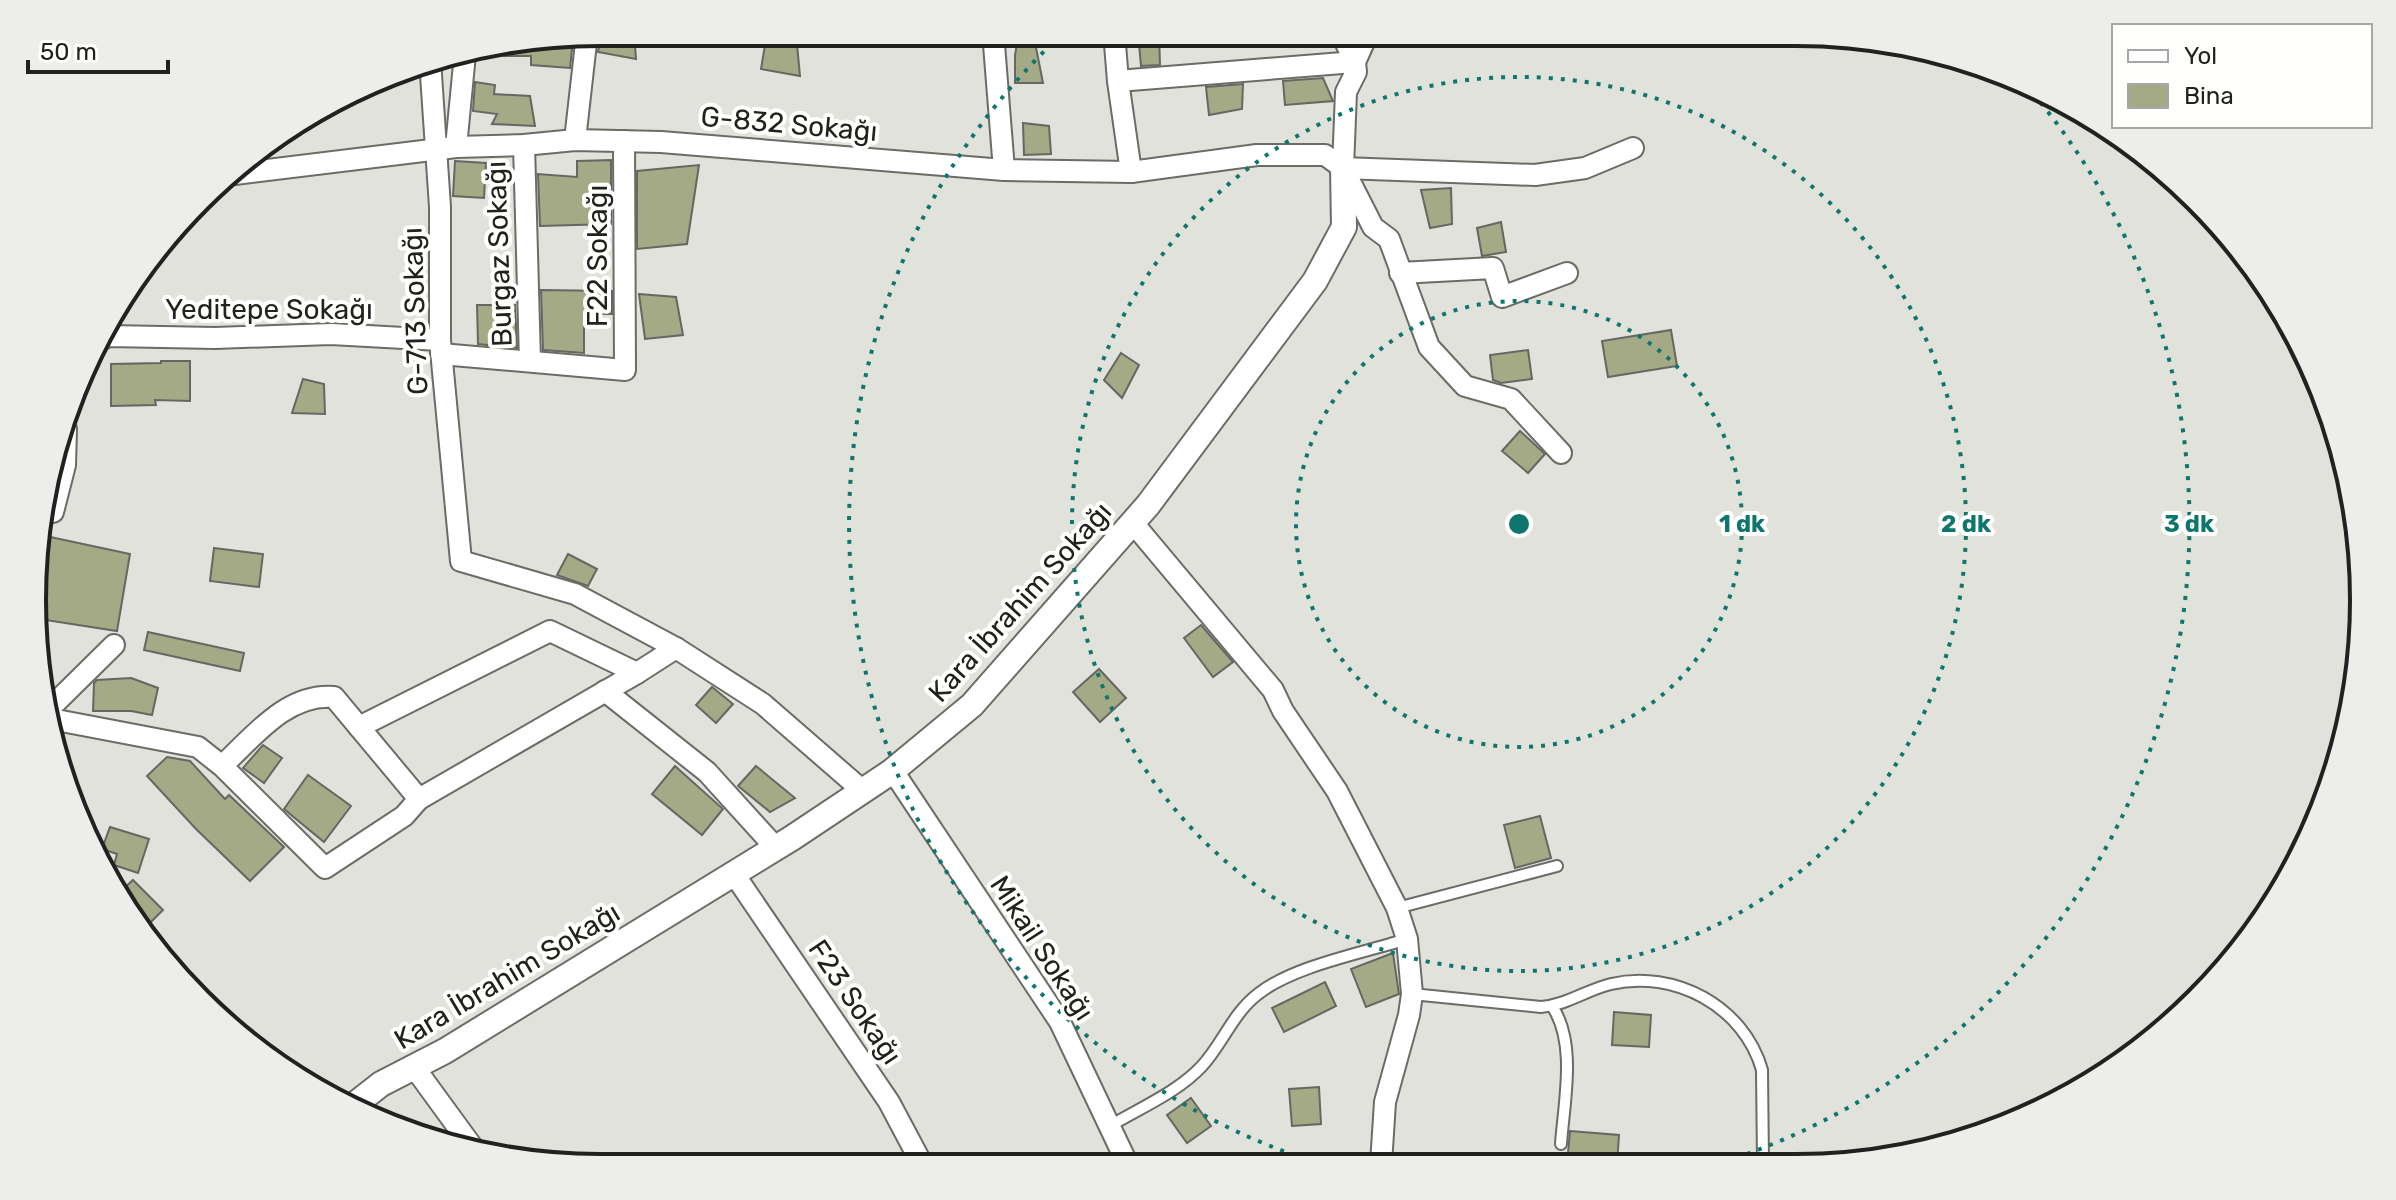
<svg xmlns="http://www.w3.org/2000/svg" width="2396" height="1200" font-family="Rubik,sans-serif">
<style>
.water{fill:#c59faf}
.building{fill:#a4a986;stroke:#666762;stroke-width:2}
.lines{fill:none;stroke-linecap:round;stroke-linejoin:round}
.service-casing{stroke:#6b6c66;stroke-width:14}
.minor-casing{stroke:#6b6c66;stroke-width:24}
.tertiary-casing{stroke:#6b6c66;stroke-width:28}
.service{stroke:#fff;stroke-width:10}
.minor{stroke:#fff;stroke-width:20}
.tertiary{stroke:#fff;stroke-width:24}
.ring{fill:none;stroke:#0f766e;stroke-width:4;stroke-dasharray:4 8}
.labels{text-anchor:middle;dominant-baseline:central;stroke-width:8;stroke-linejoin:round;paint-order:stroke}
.street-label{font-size:28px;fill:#21221f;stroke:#fffffe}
.rim{fill:none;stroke:#21221f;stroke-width:4}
.centre{fill:#0f766e;stroke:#fffffe;stroke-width:4}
.ring-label{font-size:24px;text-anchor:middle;font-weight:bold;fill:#0f766e;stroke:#fffffe;stroke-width:8;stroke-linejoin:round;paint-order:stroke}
</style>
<rect width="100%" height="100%" fill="#e1e2dc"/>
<polygon class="water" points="2336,427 2359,525 2363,637 2360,651 2343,522"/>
<g class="building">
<polygon points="602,32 634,32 636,59 598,52"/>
<polygon points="1019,32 1033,32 1043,83 1015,83 1015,55"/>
<polygon points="1138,33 1159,33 1160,65 1141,66"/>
<polygon points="562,38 573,40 570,68 531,65 531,56 504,56 504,48 541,42 556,45 557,39"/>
<polygon points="766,39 797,44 800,76 761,69"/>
<polygon points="1323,78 1333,101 1285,105 1283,81"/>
<polygon points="475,82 495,85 494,94 530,96 535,126 492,124 497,114 473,111"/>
<polygon points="1243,84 1242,109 1209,115 1206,87"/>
<polygon points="1023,123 1049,126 1051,154 1024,155"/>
<polygon points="611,160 611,224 540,226 538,174 577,177 577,161"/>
<polygon points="455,161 486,163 484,198 453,196"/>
<polygon points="699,165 687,244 637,249 637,171"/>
<polygon points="1451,188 1452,224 1430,228 1421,190"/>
<polygon points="1501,222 1506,252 1482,256 1477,228"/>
<polygon points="541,290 612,291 612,314 584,314 584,353 543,350"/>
<polygon points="639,294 676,297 683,335 645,339"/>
<polygon points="477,305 515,305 517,348 478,344"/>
<polygon points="1671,330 1677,366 1608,377 1602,341"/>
<polygon points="1528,350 1532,379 1501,383 1493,380 1490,355"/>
<polygon points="1121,353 1139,365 1122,398 1104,380"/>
<polygon points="161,361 190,361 190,401 155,400 156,405 111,406 111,364 161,363"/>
<polygon points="303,379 324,384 325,414 292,413"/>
<polygon points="1520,431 1545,454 1528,473 1502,451"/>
<polygon points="41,535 130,554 117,631 39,619"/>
<polygon points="214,548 263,554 259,587 210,581"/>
<polygon points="568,554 597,569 588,586 557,575"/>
<polygon points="1201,625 1233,662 1213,677 1184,638"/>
<polygon points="148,632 244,653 240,671 144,650"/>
<polygon points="1099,669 1126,698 1100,722 1073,692"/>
<polygon points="131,678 158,688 152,715 131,711 93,711 94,683 97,680"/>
<polygon points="712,687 733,704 716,723 696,705"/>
<polygon points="263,745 282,758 264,783 243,768"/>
<polygon points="167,757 190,761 225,799 229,795 284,847 250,881 196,829 147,776"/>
<polygon points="675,766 723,809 702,835 652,794"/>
<polygon points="756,766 795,798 770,812 738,786"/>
<polygon points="308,775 351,806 324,842 284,809"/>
<polygon points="1540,816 1551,858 1515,868 1504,825"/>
<polygon points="110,827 149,839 138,873 114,865 117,854 102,849"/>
<polygon points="133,880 163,910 145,928 120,892"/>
<polygon points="1393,953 1399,994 1366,1007 1351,969"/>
<polygon points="1325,982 1336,1006 1284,1032 1272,1008"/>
<polygon points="1614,1012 1651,1015 1649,1047 1612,1045"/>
<polygon points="1319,1087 1321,1124 1292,1126 1289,1089"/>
<polygon points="1191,1098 1211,1126 1187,1143 1167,1115"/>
<polygon points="1570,1131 1619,1135 1617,1164 1567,1164"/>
</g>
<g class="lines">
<defs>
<g id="service">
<polyline points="1397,908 1557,866"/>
<path d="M 1412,994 L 1541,1007 C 1567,1005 1586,990 1611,984 C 1674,969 1744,1006 1762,1070 L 1763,1163"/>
<path d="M 1552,1006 C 1577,1043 1564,1101 1561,1144"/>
<path d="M 1110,1126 C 1140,1108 1178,1092 1202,1066 C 1223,1043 1233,1013 1258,994 C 1293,966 1363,953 1407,939"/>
</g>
<g id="minor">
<polyline points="993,32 1004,170"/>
<polyline points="1114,32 1118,81 1131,172"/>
<polyline points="430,60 440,207 440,340 461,561 575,594 676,648 763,704 863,791"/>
<polyline points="1118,81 1355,62 1341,33"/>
<polyline points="575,140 587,34"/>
<polyline points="524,145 530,361"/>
<polyline points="456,147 465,54"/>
<polyline points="1343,168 1535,175 1585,168 1633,148"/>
<polyline points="1343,168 1346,92 1356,72 1355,62 1368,33"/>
<polyline points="227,175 456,147 524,145 575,140 661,142 1004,170 1131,172 1257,155 1325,155 1343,168 1373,227 1389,239 1429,347 1465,386 1511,399 1561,453"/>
<polyline points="1400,273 1493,268 1502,297 1567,273"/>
<polyline points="99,340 109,336 215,338 331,334 440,340"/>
<polyline points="441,354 625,370 624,141"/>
<polyline points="53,512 65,465 66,429"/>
<polyline points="1133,523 1273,690 1283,711 1337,791 1397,908 1407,939 1412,994 1409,1015 1385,1102 1381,1164"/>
<polyline points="605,691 707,772 776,848"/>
<polyline points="48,710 114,645"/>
<path d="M 51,719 L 198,747 L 222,766 L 325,868 L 404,816 L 419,799 L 334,697 C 287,693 254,736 222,766"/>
<polyline points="359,727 550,631 637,673 676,648"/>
<polyline points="893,771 1060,1022 1128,1165"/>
<polyline points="419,799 637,673"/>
<polyline points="734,874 889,1102 923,1166"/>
<polyline points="414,1067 476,1152"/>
</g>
<polyline id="tertiary" points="349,1109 381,1084 445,1051 792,838 891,772 972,705 1148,505 1315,281 1344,227 1343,168"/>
</defs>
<use href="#service" class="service-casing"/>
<use href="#minor" class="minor-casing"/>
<use href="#tertiary" class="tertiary-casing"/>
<use href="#service" class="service"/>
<use href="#minor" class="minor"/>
<use href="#tertiary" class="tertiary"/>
</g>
<g class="ring">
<circle cx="1519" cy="524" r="223"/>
<circle cx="1519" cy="524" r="447"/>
<path d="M1318 1163A670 670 0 0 1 1062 34M2025 84A670 670 0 0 1 1720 1163"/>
</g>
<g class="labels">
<g class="street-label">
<text transform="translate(789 124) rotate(5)">G-832 Sokağı</text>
<text transform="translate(499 254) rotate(-92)">Burgaz Sokağı</text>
<text transform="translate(597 256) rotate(-90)">F22 Sokağı</text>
<text x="269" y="309">Yeditepe Sokağı</text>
<text transform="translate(415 311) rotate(-92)">G-713 Sokağı</text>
<text transform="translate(1020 602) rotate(-48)">Kara İbrahim Sokağı</text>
<text transform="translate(1042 948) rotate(57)">Mikail Sokağı</text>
<text transform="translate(507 976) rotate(-31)">Kara İbrahim Sokağı</text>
<text transform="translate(855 1002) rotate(56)">F23 Sokağı</text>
</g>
</g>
<path d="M0 0H2396V1200H0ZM600 46H1796A554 554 0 0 1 2350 600V600A554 554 0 0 1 1796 1154H600A554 554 0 0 1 46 600V600A554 554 0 0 1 600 46Z" fill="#ededec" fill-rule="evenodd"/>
<path class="rim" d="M600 46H1796A554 554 0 0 1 2350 600V600A554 554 0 0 1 1796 1154H600A554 554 0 0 1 46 600V600A554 554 0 0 1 600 46Z"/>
<circle cx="1519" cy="524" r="12" class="centre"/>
<g class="ring-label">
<text x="1742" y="532">1 dk</text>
<text x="1966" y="532">2 dk</text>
<text x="2189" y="532">3 dk</text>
</g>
<rect x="2112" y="24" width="260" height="104" fill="#fffffe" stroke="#a6a7a5" stroke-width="2"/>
<rect x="2128" y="50" width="40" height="12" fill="#ffffff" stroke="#a6a7a5" stroke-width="2"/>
<text x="2184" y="64" font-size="24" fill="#21221f">Yol</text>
<rect x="2128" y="84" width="40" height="24" fill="#a4a986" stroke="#a6a7a5" stroke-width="2"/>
<text x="2184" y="104" font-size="24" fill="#21221f">Bina</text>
<path d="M28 60v12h140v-12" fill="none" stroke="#21221f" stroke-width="4"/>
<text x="40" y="60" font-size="24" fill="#21221f" stroke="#fffffe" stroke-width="6" paint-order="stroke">50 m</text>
</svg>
